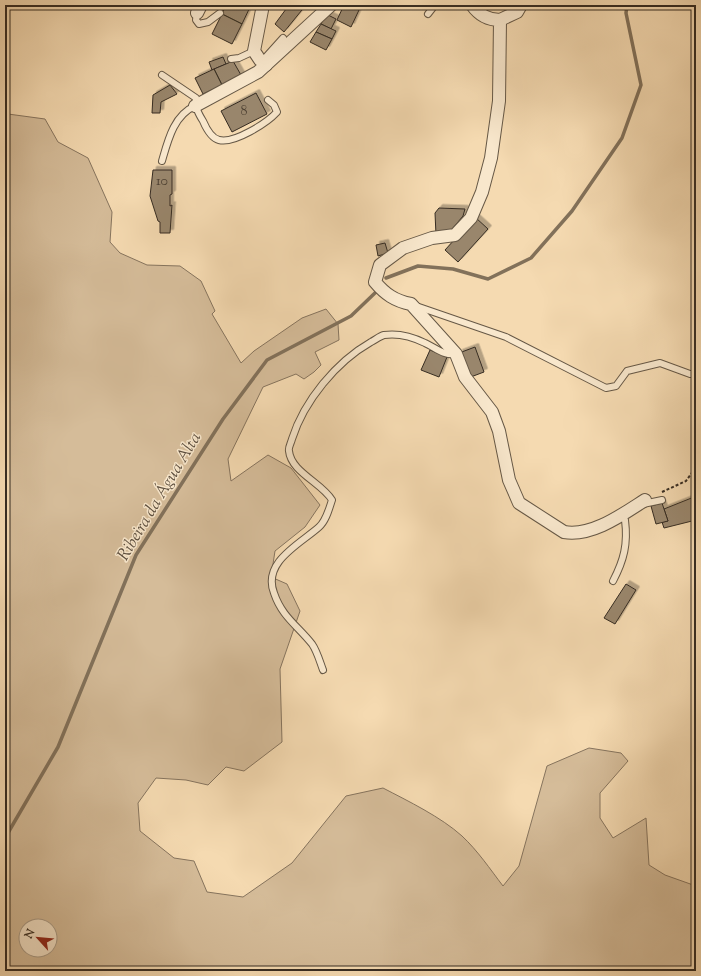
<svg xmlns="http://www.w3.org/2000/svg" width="701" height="976" font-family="'Sorts Mill Goudy',serif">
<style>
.green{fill:#d5bc99;stroke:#86745e;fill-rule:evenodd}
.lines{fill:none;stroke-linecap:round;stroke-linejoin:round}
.stream{stroke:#82715a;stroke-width:3.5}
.building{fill:#99866c;stroke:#362c22;filter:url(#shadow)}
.service-casing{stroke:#665846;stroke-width:8}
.minor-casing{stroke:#665846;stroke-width:14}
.path{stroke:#362c22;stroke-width:2;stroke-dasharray:3 2;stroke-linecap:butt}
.service{stroke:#f8e7cc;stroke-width:6}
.minor{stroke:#f8e7cc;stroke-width:12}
.labels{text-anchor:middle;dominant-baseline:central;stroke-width:3;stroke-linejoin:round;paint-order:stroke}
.number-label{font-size:14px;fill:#4f4234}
.water-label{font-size:17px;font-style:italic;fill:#5c4e3e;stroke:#f8e7cc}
</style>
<defs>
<filter id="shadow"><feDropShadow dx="3.5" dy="-3.5" stdDeviation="0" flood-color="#0004"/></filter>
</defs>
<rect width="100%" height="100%" fill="#f5dab1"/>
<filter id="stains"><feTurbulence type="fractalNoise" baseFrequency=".005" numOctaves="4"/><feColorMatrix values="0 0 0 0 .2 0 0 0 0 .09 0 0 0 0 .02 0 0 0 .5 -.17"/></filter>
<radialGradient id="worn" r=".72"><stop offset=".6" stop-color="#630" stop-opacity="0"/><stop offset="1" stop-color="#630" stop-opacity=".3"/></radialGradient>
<path class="green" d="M 8,114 L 45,119 L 58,142 L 88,158 L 112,212 L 110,242 L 120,253 L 147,265 L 180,266 L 201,281 L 215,311 L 212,314 L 241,363 L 254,351 L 302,318 L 326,309 L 338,324 L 339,340 L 315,352 L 321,365 L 314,372 L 304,379 L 296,374 L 263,387 L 228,459 L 231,481 L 268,455 L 291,468 L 320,505 L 305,527 L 275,551 L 271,577 L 287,584 L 300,611 L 280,669 L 282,742 L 244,771 L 226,767 L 208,785 L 186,780 L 156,778 L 138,803 L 140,831 L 174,858 L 194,861 L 207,892 L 243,897 L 292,863 L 346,796 L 383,788 C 408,801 441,817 462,836 C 478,851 490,869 503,886 L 519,866 L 547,766 L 589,748 L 621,753 L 628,761 L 600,793 L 600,818 L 613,838 L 646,818 L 649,865 L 665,875 L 696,886 L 696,971 L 5,971 L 5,117 ZM 26,926 L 50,926 L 50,950 L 26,950 Z"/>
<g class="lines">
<g class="stream">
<polyline points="386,278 418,266 453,269 488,279 531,258 572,211 622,138 641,85 626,13 627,5"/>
<polyline points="5,838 58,747 136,555 223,419 267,360 351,316 376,292"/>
</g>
</g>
<g class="building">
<polygon points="226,5 251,5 242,24 222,14"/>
<polygon points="289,5 306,5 284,32 275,24"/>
<polygon points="344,5 359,10 351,27 337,20"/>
<polygon points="222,14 242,24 232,44 212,34"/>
<polygon points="326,14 336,19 331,29 321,24"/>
<polygon points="321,24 336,31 332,39 316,32"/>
<polygon points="316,32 332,39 326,50 310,42"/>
<polygon points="223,57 226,64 212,70 209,62"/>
<polygon points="233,61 241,75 222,85 214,69"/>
<polygon points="214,69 222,85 203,94 195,78"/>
<polygon points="170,85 177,94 161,102 160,113 152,113 153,95"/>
<polygon points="256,93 267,114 232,132 221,111"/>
<polygon points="153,170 172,170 172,194 170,195 170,206 172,205 170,233 160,233 160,222 158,221 150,196"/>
<polygon points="439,208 465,209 463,216 448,234 436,235 435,213"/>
<polygon points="475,217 488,229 458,262 445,250"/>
<polygon points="385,243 388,253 378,256 376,245"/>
<polygon points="475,347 484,372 468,378 459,353"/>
<polygon points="430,350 447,357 439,377 421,370"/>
<polygon points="694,497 696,504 696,520 664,528 662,522 668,521 664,509"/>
<polygon points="662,503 668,521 656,524 651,506"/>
<polygon points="626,584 636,590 615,624 604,618"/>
</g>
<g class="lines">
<defs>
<g id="service">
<polyline points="197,13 196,20 199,24 208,22 220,13"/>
<polyline points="428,14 435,5"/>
<polyline points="265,58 283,38"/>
<polyline points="231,59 239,58 254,51"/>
<path d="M 162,75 L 196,98 C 195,107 198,113 203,121 C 206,128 211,138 219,140 C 234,144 267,123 277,112 L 274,105 L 268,100"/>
<path d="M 162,161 C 168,140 174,115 195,106"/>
<polyline points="416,306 506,337 606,388 616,386 627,371 660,363 690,374 696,374"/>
<polyline points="643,504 662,500"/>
<path d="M 613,581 C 624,560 628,544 625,520 L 619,515"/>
<path d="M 323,670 C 320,662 317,651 312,644 C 298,626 282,617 274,593 C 262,562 300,544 319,527 C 326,521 329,509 332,500 C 322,483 291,472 289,451 C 288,448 291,443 292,439 C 304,401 336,362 371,342 C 375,340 380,336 384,335 C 398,333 413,337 425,343 C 436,348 444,356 456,354"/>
</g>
<g id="minor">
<polyline points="263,5 254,51 260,60 266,65"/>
<path d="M 472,5 C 479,15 488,20 500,20 L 499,101 L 491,158 L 482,192 L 471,218 L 455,235 L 432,238 L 403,248 L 380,265 L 375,282 C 385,294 395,301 411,304 L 456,354 L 465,377 L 492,412 L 499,431 L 509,480 L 519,503 L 564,532 C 592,537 623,514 645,500"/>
<polyline points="197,13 201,5"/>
<polyline points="500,20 517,12 521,5"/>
<polyline points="195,106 258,72 331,5"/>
</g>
</defs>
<use href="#service" class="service-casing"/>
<use href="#minor" class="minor-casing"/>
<polyline class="path" points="662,492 686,481 696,467"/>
<use href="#service" class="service"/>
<use href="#minor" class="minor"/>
</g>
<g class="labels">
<g class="number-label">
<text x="244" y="112">8</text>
<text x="162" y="182">10</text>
</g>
<g class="water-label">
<text transform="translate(160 497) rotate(-59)">Ribeira da Água Alta</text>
</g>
</g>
<rect width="701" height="976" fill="none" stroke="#f5dab1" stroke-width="20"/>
<rect x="6" y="6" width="689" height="964" fill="none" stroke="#362c22" stroke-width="2"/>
<rect x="10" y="10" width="681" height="956" fill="none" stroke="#362c22"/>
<g transform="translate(38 938) rotate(297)"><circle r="19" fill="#f8e7cc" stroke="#aa9c88"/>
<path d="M0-3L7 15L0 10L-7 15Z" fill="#8f2418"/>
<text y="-6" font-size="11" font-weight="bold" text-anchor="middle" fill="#362c22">N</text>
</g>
<rect width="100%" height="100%" filter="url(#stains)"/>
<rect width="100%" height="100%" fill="url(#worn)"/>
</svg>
